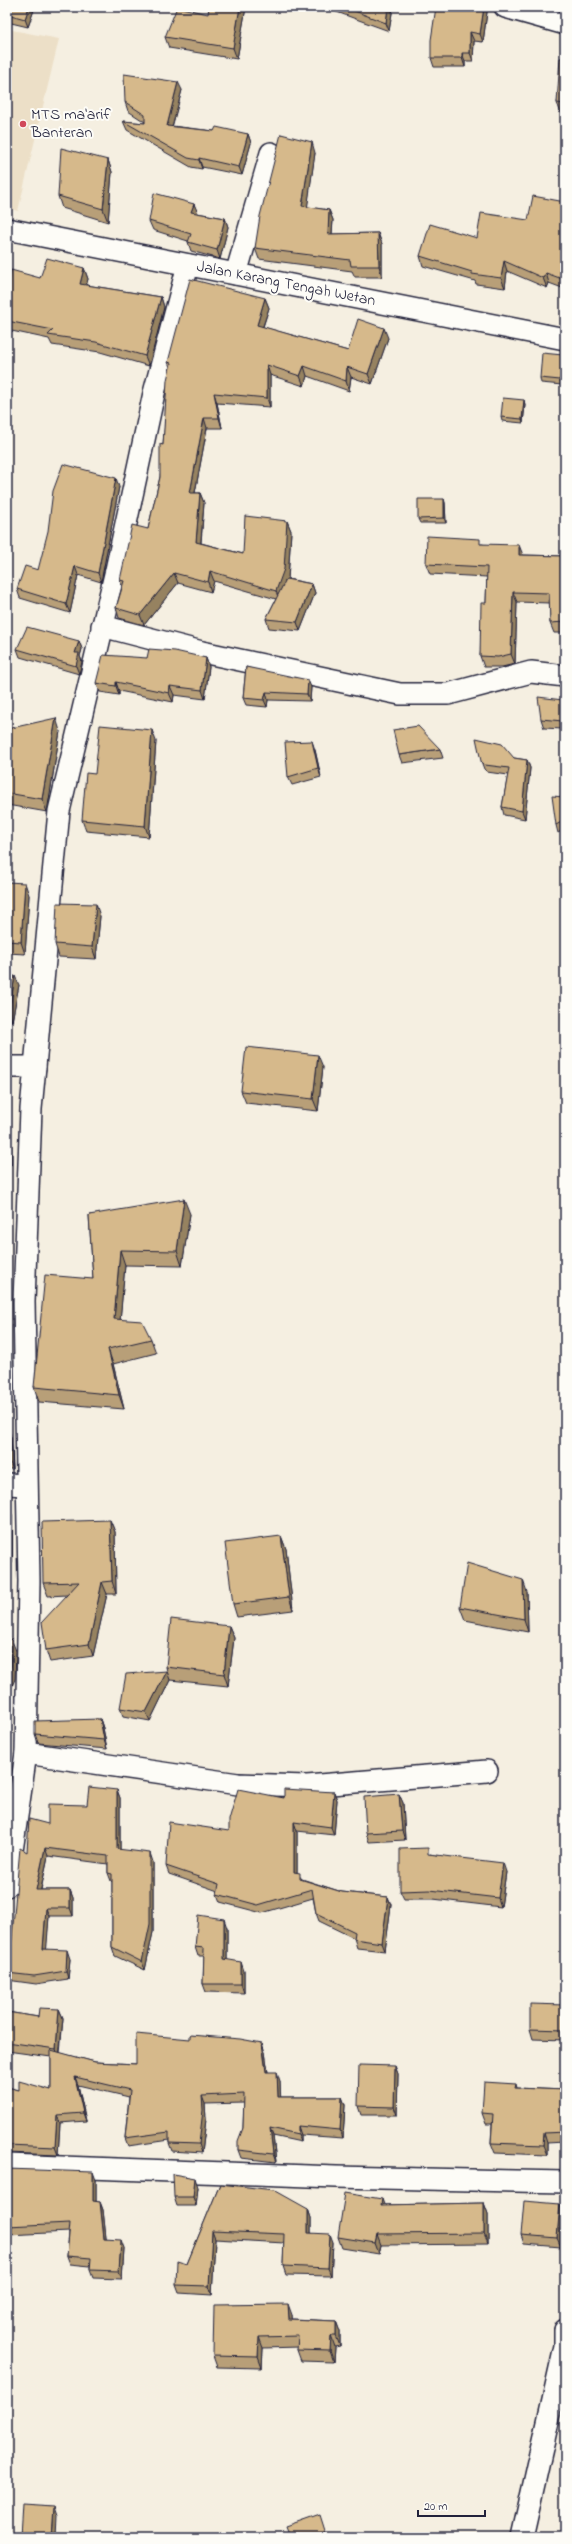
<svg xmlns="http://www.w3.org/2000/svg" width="572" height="2544" font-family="'Indie Flower',sans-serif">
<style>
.built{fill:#ecdfc7}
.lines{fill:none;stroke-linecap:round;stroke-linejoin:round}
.street-casing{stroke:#22223b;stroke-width:24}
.street{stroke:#fdfcf7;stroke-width:21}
.wall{fill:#b89f78;stroke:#22223b}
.shaded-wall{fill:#968261;stroke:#22223b}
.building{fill:#d6b98b;stroke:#22223b}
.poi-dot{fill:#d1495b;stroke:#fdfcf7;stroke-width:1.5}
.labels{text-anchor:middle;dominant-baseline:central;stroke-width:4;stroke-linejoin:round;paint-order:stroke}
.poi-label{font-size:16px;fill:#22223b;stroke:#fdfcf7;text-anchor:start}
.street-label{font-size:16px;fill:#22223b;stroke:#fdfcf7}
</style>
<rect width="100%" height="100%" fill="#f5efe1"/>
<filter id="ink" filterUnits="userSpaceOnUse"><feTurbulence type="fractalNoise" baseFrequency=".025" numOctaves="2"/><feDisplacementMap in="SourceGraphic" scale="8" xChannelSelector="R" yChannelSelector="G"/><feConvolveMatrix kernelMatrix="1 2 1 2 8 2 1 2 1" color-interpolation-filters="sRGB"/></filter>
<g filter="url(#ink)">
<polygon class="built" points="7,29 59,39 18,211 7,208"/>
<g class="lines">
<defs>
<g id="street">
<polyline points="505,7 565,24"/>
<polyline points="7,229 565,339"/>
<polyline points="236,274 271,153"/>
<polyline points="102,626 202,652 400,694 448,694 531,672 565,676"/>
<polyline points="7,1067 35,1067"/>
<polyline points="7,1484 26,1485"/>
<polyline points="26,1753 238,1784 307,1786 487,1771"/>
<polyline points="7,1886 26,1753 29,1581 24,1302 31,1109 59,811 116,570 154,393 188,265"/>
<polyline points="7,2165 336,2177 565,2182"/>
<polyline points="522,2537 565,2346 565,2330"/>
</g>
</defs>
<use href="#street" class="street-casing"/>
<use href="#street" class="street"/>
</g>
<g class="wall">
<polygon points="7,7 35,7 28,27 7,22"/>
<polygon points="246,7 237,59 169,48 165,37 208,14"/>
<polygon points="333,7 393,7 389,31 334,11"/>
<polygon points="487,12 483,42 474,41 473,61 465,61 465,67 434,67 431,58"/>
<polygon points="565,58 565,113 561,113 557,103"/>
<polygon points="182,90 172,126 214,131 248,134 251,143 242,175 202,167 202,169 191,167 127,130 123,121 145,123 145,122 128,111 125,102"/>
<polygon points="315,153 307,207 329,210 333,220 332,234 378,233 382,244 382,277 355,277 352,271 259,259 255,248"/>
<polygon points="108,160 112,172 108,222 62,208 58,196"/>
<polygon points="565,202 565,289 549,283 547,288 507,271 505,288 476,284 475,281 423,266 420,256 477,238 528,220"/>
<polygon points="194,204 197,213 225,218 228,227 220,259 191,251 188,242 188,241 153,230 149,221"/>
<polygon points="84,268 88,279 86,285 161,297 164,307 149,366 100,352 52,345 49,339 7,330 7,297 40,278"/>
<polygon points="265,298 269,308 263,327 348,351 388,338 372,384 351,377 349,391 307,376 304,386 270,375 270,407 217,403 222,428 207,428 195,493 200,493 204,503 201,543 243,554 287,521 291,531 288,579 312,584 315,593 300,631 269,628 266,619 276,599 214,581 211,592 178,583 144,625 119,618 116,608 122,586 120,580 148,529 160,477 170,367 168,362"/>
<polygon points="563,355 564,360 562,385 541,383 540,378"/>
<polygon points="524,400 525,405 523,423 502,421 501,417"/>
<polygon points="119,487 101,582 78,575 70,613 20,598 17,589 38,570"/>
<polygon points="444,499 445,503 446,523 420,523 418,519"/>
<polygon points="482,544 523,555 565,556 565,633 554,633 550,623 550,603 517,602 515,664 502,667 484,667 480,656 486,603 487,577 430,574 426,564"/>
<polygon points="79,641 82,649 80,656 82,662 79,674 20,657 17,649"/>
<polygon points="147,658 206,658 209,667 205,699 174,695 173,702 119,691 119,695 100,692 96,683"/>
<polygon points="246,667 311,687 310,701 268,700 267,707 246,705 243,698"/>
<polygon points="565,687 565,752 562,743 562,729 544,728 541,719 563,700"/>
<polygon points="7,729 60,731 47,812 7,805 7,762 8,757 7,757"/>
<polygon points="156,741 149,837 86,831 82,820"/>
<polygon points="440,749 443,758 402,763 399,755"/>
<polygon points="315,750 321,777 292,785 288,777"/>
<polygon points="514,758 527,760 530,768 525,819 504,815 502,807 508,775 487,772 484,769 481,761"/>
<polygon points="565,797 565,829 558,833 556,825"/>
<polygon points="7,882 29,895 25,954 7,953"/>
<polygon points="100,916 96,959 59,957 55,944"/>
<polygon points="7,977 19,985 12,1021 7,1022"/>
<polygon points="323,1067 318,1111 246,1103 241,1091"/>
<polygon points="7,1132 11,1141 11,1165 7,1165"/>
<polygon points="190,1214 182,1266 125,1265 120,1319 151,1339 156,1353 113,1364 124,1409 39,1402 34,1387 93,1279 89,1215"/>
<polygon points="7,1322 10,1393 7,1393"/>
<polygon points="7,1428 8,1428 11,1437 13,1469 7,1469"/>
<polygon points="7,1503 12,1515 12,1563 7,1563"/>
<polygon points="110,1520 115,1532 116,1594 107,1594 93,1656 50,1662 46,1650 67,1595 48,1596 43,1583"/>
<polygon points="281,1536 286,1549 293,1610 237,1617 233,1604"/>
<polygon points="527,1592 528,1632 465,1620 460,1607"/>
<polygon points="229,1626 234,1638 228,1686 170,1680 150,1721 123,1716 120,1708 167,1671 166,1667"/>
<polygon points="100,1719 103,1728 107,1749 38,1743 35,1734"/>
<polygon points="117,1790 120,1798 120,1850 153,1862 153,1932 145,1970 115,1956 112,1947 112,1882 111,1881 108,1873 108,1864 48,1856 41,1890 70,1890 73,1898 73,1916 49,1916 46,1949 70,1959 68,1979 36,1984 7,1980 7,1947 11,1948 27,1852 48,1824"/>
<polygon points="334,1792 337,1800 334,1835 297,1831 297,1873 302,1879 342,1892 388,1897 391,1905 385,1951 357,1948 354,1938 319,1921 316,1913 313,1898 262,1913 220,1902 217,1894 218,1891 169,1874 166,1866 229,1831 284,1798"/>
<polygon points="399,1794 403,1803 405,1840 369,1842 366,1833"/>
<polygon points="430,1854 506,1872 501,1907 433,1899 404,1899 400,1891"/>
<polygon points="227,1928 227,1960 244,1971 244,1993 206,1992 203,1984 204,1956 198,1956 195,1947"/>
<polygon points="565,2005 565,2040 533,2039 530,2029"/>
<polygon points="59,2009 63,2018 60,2053 95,2062 136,2064 265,2052 268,2072 280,2081 280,2097 342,2097 345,2105 343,2138 301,2135 301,2142 273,2136 276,2162 241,2158 238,2150 243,2128 244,2103 205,2104 206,2119 202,2153 172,2151 169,2143 169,2140 128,2146 125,2138 129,2097 78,2085 86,2121 60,2123 58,2155 7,2153 7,2087 19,2090 51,2090 51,2057 7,2051 7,2012 38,2017"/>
<polygon points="395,2066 398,2074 397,2115 361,2115 358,2106"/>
<polygon points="516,2084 517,2088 565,2090 565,2086 565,2142 547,2143 547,2155 495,2153 491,2143 492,2124 486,2124 482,2113"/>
<polygon points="7,2169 96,2180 96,2202 100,2202 103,2210 106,2239 124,2248 122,2279 93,2278 90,2270 90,2266 70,2264 67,2256 69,2232 7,2235"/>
<polygon points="220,2184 308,2209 311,2218 311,2233 333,2242 331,2276 286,2275 283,2266 284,2243 215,2239 212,2295 179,2293 176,2285 187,2264"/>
<polygon points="198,2187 196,2206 177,2206 174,2197"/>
<polygon points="484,2203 488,2214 488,2244 381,2245 379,2254 342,2248 338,2237 384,2205"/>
<polygon points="564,2213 561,2247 524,2244 521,2235"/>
<polygon points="292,2315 292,2319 336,2321 340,2332 340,2346 335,2347 334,2362 301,2361 297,2350 298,2347 263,2348 262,2368 217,2367 213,2356"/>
</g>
<g class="shaded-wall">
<polygon points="29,7 35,7 28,27 25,19"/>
<polygon points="240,7 246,7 237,59 233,48"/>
<polygon points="388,7 393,7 389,31 386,23"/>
<polygon points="484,7 486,7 487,12 483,42 480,34"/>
<polygon points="470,32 474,41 473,61 470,53"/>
<polygon points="462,53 465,61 465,67 462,58"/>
<polygon points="178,82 182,90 170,135 167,126"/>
<polygon points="248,134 251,143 242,175 239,167"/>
<polygon points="312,142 315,153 306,217 302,206"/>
<polygon points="199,158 202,167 202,169 199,160"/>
<polygon points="108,160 112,172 108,222 103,209"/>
<polygon points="194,204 198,213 194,220 191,212"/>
<polygon points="329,210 333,220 331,245 328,234"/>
<polygon points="225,218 228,227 220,259 217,250"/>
<polygon points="378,233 382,244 382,277 379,266"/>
<polygon points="504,261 507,271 505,288 501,278"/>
<polygon points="84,268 88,279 84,294 80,284"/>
<polygon points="546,273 549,283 547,288 543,278"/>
<polygon points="161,297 164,307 149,366 145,356"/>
<polygon points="265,298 269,308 260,335 257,325"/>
<polygon points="384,328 388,338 372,384 368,374"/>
<polygon points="563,355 564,360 562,385 560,380"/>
<polygon points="267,365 270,375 270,407 267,398"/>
<polygon points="304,366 307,376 304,386 300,376"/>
<polygon points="347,367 351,377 349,391 346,381"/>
<polygon points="214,393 217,403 222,428 219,418"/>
<polygon points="524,400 525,405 523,423 522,419"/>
<polygon points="204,418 207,428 193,503 190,493"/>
<polygon points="116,478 119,487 101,582 98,573"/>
<polygon points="200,493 204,503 200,552 196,542"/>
<polygon points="444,499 445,503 446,523 444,518"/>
<polygon points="287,521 291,531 288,579 279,600 276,591"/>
<polygon points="519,545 523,555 523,566 519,555"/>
<polygon points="75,566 78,575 70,613 66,604"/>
<polygon points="210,571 214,581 211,592 208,582"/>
<polygon points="174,573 178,583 144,625 140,615"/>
<polygon points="312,584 315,593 300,631 297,622"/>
<polygon points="513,592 517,602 515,664 511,654"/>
<polygon points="79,641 82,649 80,656 82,662 79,674 76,666 75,653"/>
<polygon points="206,658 209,667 205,699 202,690"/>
<polygon points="308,680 311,687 310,701 307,694"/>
<polygon points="116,682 119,691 119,695 116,686"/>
<polygon points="170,686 174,695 173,702 169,693"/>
<polygon points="266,692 268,700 267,707 264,700"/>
<polygon points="56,718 60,731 47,812 42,799"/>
<polygon points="152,730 156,741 149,837 145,826"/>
<polygon points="312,741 315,750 321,777 318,768"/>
<polygon points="527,760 530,768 525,819 522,811"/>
<polygon points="25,883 29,895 25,954 21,942"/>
<polygon points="96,904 100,916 96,959 92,947"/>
<polygon points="15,976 19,985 12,1021 9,1012"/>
<polygon points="318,1055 323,1067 318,1111 313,1099"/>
<polygon points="8,1132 11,1141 11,1165 8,1157"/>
<polygon points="184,1199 190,1214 182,1266 177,1251"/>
<polygon points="120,1250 125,1265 119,1333 114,1319"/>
<polygon points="7,1322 10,1393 7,1385"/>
<polygon points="108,1349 113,1364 124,1409 119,1395"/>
<polygon points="8,1428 11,1437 13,1469 9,1461"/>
<polygon points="8,1503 12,1515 12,1563 7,1551"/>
<polygon points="110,1520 115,1532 116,1594 112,1581"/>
<polygon points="281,1536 286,1549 293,1610 289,1597"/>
<polygon points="523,1580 527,1592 528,1632 524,1619"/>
<polygon points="102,1582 107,1594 93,1656 89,1644"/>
<polygon points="229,1626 234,1638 228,1686 224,1674"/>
<polygon points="11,1638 16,1651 15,1679 7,1698 7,1675"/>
<polygon points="167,1671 170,1680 150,1721 146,1712"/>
<polygon points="100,1719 103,1728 107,1749 104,1740"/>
<polygon points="7,1769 10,1778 7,1801"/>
<polygon points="117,1790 120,1798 120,1858 117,1849"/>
<polygon points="334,1792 337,1800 334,1835 331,1827"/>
<polygon points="399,1794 403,1803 405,1840 402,1831"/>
<polygon points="294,1822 297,1831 297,1881 294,1872"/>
<polygon points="45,1848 48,1856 39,1898 36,1890"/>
<polygon points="150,1853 153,1862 153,1932 145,1970 142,1962"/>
<polygon points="503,1863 506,1872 501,1907 498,1898"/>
<polygon points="70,1890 73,1898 73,1916 70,1908"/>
<polygon points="388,1897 391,1905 385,1951 382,1943"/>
<polygon points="46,1908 49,1916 46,1957 43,1949"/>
<polygon points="224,1919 227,1928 227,1968 224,1959"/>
<polygon points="67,1950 70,1959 68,1979 66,1971"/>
<polygon points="241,1962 244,1971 244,1993 241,1984"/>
<polygon points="59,2009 63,2018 59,2058 56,2049"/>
<polygon points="262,2043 265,2052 269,2081 266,2072"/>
<polygon points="395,2066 398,2074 397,2115 394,2107"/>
<polygon points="277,2072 280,2081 281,2105 278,2097"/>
<polygon points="75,2077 78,2085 86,2121 83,2113"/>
<polygon points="202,2096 205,2104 206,2119 202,2153 199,2144"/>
<polygon points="342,2097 345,2105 343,2138 340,2130"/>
<polygon points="57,2115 60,2123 58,2155 55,2147"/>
<polygon points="298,2126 301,2135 301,2142 298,2134"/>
<polygon points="270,2128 273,2136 276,2162 273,2154"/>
<polygon points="544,2133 547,2143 547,2155 543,2145"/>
<polygon points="93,2172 96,2180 96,2210 93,2201"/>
<polygon points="195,2178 198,2187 196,2206 193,2197"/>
<polygon points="382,2199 386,2210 381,2205"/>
<polygon points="100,2202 103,2210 107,2247 104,2239"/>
<polygon points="484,2203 488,2214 488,2244 484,2233"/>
<polygon points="560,2204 564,2213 561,2247 557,2238"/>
<polygon points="308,2209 311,2218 311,2241 308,2233"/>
<polygon points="212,2231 215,2239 212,2295 209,2286"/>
<polygon points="330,2234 333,2242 331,2276 328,2268"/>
<polygon points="377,2234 381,2245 379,2254 375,2243"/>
<polygon points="121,2240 124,2248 122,2279 119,2271"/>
<polygon points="288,2304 292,2315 293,2330 289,2319"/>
<polygon points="336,2321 340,2332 340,2346 336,2336"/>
<polygon points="331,2336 335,2347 334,2362 330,2351"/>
<polygon points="259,2337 263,2348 262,2368 258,2357"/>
<polygon points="54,2506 57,2515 56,2537 52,2537"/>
</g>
<g class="building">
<polygon points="7,7 29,7 25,19 7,14"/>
<polygon points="177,7 208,14 209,7 240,7 233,48 165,37"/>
<polygon points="344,7 388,7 386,23"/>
<polygon points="436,7 484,7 480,34 470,32 470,53 462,53 462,58 431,58 431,40"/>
<polygon points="560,58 565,58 565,104 557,103"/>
<polygon points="124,74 178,82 167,126 214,131 216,127 248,134 239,167 199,158 199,160 188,158 123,121 145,123 145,115 125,102"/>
<polygon points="281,134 312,142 302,206 329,210 328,234 378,233 379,266 351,266 350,260 255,248 260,216"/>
<polygon points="61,148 108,160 103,209 58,196"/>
<polygon points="154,193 194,204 191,212 225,218 217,250 188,242 191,234 149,221"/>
<polygon points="533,196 565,202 565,280 546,273 543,278 504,261 501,278 472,274 472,272 420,256 430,224 477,238 481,213 528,220"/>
<polygon points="47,258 84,268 80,284 161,297 145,356 96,342 48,335 53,330 7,321 7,297 11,270 40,278"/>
<polygon points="190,279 265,298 257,325 348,351 358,319 384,328 368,374 347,367 346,381 304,366 300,376 267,365 267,398 214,393 219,418 204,418 190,493 200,493 196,542 243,554 245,516 287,521 284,569 276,591 210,571 208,582 174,573 140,615 116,608 124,581 120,580 132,525 148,529 160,477 160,444 163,445 167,380 171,363 168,362"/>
<polygon points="542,353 563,355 560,380 540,378"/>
<polygon points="503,398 524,400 522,419 501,417"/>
<polygon points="63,464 116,478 98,573 75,566 66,604 17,589 25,566 38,570 48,531 53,491"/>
<polygon points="418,499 444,499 444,518 418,519"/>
<polygon points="427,536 480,539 480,544 519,545 519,555 565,556 565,622 550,623 549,593 513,592 511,654 498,657 480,656 481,603 486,603 487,567 426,564"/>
<polygon points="286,579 312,584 297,622 266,619"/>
<polygon points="27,627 79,641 75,653 79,653 76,666 17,649"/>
<polygon points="149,649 175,651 206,658 202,690 170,686 169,693 116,682 116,686 96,683 103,655 147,658"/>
<polygon points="246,667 308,680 307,694 266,692 264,700 243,698"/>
<polygon points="564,686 565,687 565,743 562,743 563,721 541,719 538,697 563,700"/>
<polygon points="56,718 42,799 7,793 7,762 10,745 7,745 7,729"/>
<polygon points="100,725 152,730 145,826 82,820 86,773 95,774"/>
<polygon points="418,726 440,749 399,755 393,730"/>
<polygon points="476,738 502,744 514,758 527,760 522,811 502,807 509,768 485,765 481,761"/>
<polygon points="312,741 318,768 288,777 285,742"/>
<polygon points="552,796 565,797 565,820 556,825"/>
<polygon points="7,882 25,883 21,942 7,941"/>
<polygon points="57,903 96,904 92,947 55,944"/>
<polygon points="15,976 9,1012 7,1013 7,977"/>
<polygon points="246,1047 318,1055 313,1099 241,1091"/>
<rect x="7" y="1132" width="1" height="25"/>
<polygon points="184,1199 177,1251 120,1250 114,1319 142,1321 151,1339 108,1349 119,1395 34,1387 45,1275 93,1279 89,1215"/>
<polygon points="7,1428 8,1428 9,1461 7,1460"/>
<polygon points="7,1503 8,1503 7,1551"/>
<polygon points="110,1520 112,1581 102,1582 89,1644 46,1650 42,1622 79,1582 43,1583 42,1522"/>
<polygon points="281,1536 289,1597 233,1604 225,1543"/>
<polygon points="467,1563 523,1580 524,1619 460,1607"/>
<polygon points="171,1619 229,1626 224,1674 166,1667"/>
<polygon points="7,1638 11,1638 11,1666 7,1675"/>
<polygon points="167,1671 146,1712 120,1708 126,1674"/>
<polygon points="100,1719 104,1740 35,1734 35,1721"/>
<polygon points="89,1787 117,1790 117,1849 150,1853 150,1924 142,1962 112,1947 112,1874 108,1873 108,1856 45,1848 36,1890 70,1890 70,1908 46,1908 43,1949 67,1950 66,1971 34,1976 7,1973 7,1947 11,1948 20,1848 27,1852 29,1819 48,1824 48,1804 87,1805"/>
<polygon points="238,1789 284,1798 284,1789 334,1792 331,1827 294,1822 294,1872 300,1873 300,1879 342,1892 388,1897 382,1943 354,1939 355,1932 316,1913 312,1889 258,1905 217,1894 219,1884 166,1866 169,1822 229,1831 229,1820"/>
<polygon points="399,1794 402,1831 366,1833 364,1797"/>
<polygon points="428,1848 428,1854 503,1863 498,1898 430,1890 400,1891 400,1849"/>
<polygon points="198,1915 224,1919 224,1959 241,1962 241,1984 203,1984 204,1948 195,1947"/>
<polygon points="530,2004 565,2005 565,2030 530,2029"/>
<polygon points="39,2008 59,2009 56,2049 7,2042 7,2012 38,2017"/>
<polygon points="136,2034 190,2039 190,2035 240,2039 262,2043 266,2072 277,2072 278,2097 342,2097 340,2130 298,2126 298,2134 270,2128 273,2154 238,2150 238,2141 243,2128 244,2094 202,2096 203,2110 199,2144 169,2143 169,2132 125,2138 130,2090 75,2077 83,2113 57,2115 55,2147 7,2145 7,2087 19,2090 19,2081 51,2090 51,2050 95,2062 136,2064"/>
<polygon points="359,2065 395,2066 394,2107 358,2106"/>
<polygon points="484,2082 516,2084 515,2088 565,2090 565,2086 565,2132 544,2133 543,2145 491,2143 493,2114 482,2113"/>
<polygon points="7,2169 93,2172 93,2201 100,2202 104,2239 121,2240 119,2271 90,2270 91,2258 67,2256 70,2223 7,2226"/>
<polygon points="173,2174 195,2178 193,2197 174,2197"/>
<polygon points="220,2184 274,2190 308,2209 308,2233 330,2234 328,2268 283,2266 284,2234 212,2231 209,2286 176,2285 177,2261 187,2264"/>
<polygon points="345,2193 382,2199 381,2205 484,2203 484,2233 377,2234 375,2243 338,2237"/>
<polygon points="524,2201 560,2204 557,2238 521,2235"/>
<polygon points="288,2304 289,2319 336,2321 336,2336 331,2336 330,2351 297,2350 298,2336 259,2337 258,2357 213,2356 214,2305"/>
<polygon points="22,2504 54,2506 52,2537 20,2537"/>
<polygon points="320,2515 327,2537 251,2537 251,2536 290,2537 286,2527"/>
</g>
</g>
<circle class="poi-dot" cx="23" cy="124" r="4"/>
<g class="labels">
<g class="poi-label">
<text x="31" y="115">MTS ma'arif<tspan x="31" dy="18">Banteran</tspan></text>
</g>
<g class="street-label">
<text transform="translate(286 284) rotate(11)">Jalan Karang Tengah Wetan</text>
</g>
</g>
<rect width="572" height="2544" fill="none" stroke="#fdfcf7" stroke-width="24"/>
<rect x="12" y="12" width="548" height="2520" fill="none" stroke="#22223b" stroke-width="1.5" filter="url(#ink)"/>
<path d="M418 2510v6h67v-6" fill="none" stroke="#22223b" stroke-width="2"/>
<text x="424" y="2510" font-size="12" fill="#22223b" stroke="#fdfcf7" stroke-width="3" paint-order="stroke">20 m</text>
</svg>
